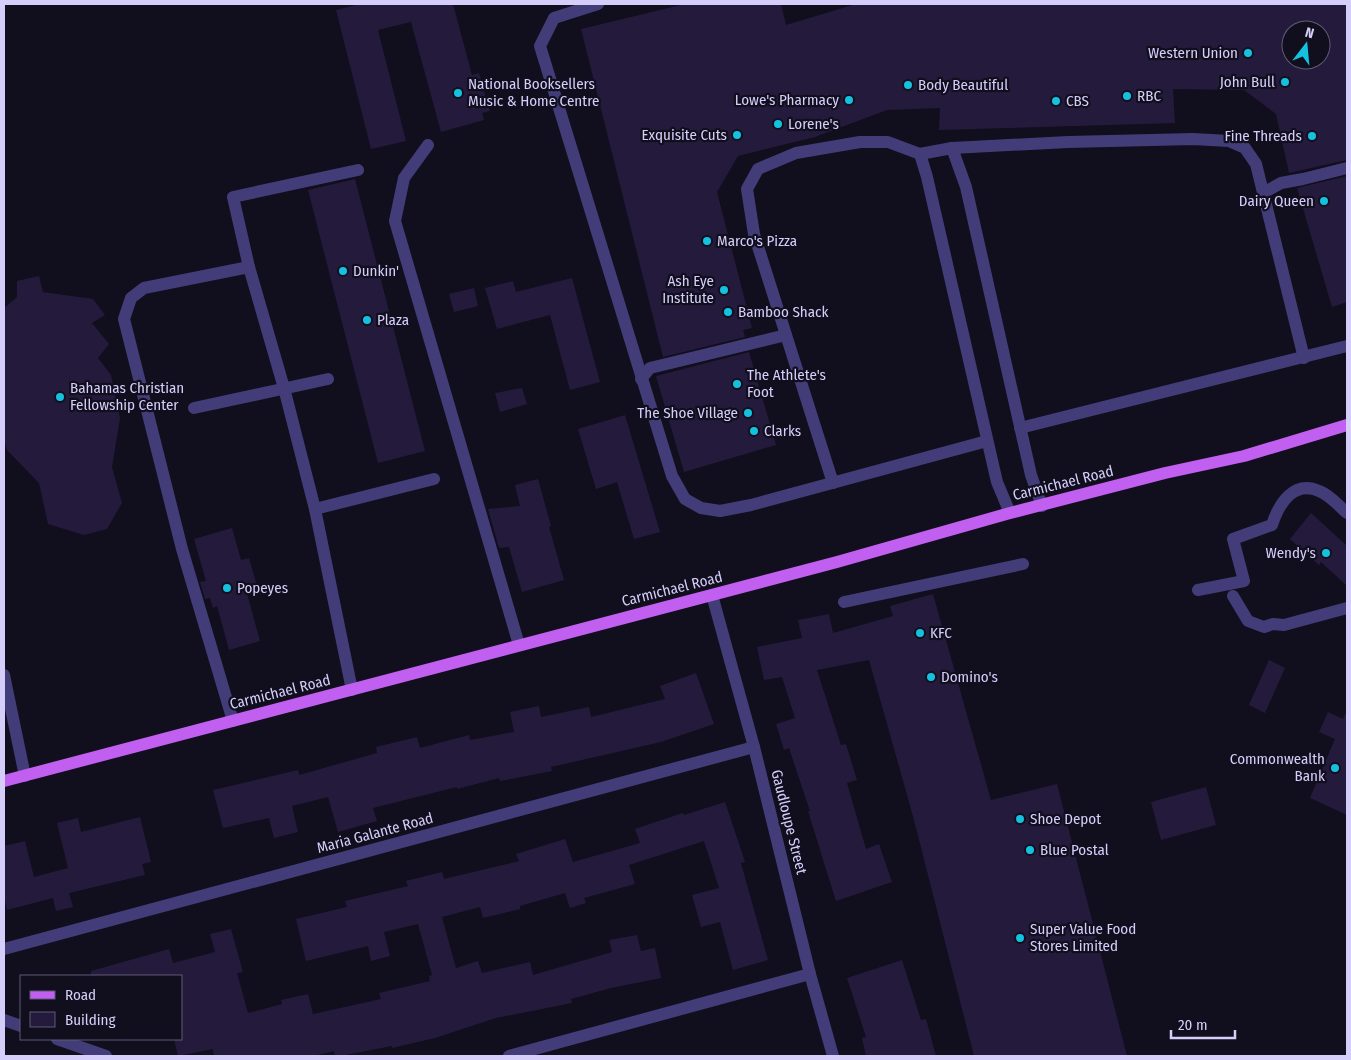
<svg xmlns="http://www.w3.org/2000/svg" width="1351" height="1060" font-family="'Fira Sans Condensed',sans-serif">
<style>
.building{fill:#241b3c;fill-rule:evenodd}
.lines{fill:none;stroke-linecap:round;stroke-linejoin:round}
.minor{stroke:#423d78;stroke-width:12}
.major{stroke:#c15ff0;stroke-width:12}
.poi-dot{fill:#14c2e0;stroke:#110e1d;stroke-width:2}
.labels{text-anchor:middle;dominant-baseline:central;stroke-width:4.5;stroke-linejoin:round;paint-order:stroke}
.poi-label{font-size:15px;fill:#d5cefb;stroke:#110e1d;text-anchor:start}
.street-label{font-size:15px;fill:#d5cefb;stroke:#110e1d}
</style>
<rect width="100%" height="100%" fill="#110e1d"/>
<g class="building">
<polygon points="360,4 453,4 472,75 479,73 490,111 482,113 484,120 441,132 411,22 378,30 406,141 371,149 336,10"/>
<path d="M 685,4 L 781,4 L 786,25 L 856,4 L 1347,4 L 1347,160 L 1289,173 L 1276,114 L 1244,90 L 1173,89 L 1175,123 L 939,130 L 940,108 L 887,110 L 815,137 L 738,156 L 717,192 L 752,328 L 743,330 L 745,337 L 663,357 L 581,29 ZM 1291,30 L 1321,30 L 1321,60 L 1291,60 Z"/>
<polygon points="1347,176 1347,302 1332,307 1297,188"/>
<polygon points="355,179 425,451 378,463 308,190"/>
<polygon points="39,276 43,292 93,299 105,315 92,323 109,344 98,358 111,375 120,418 112,467 122,503 107,529 84,535 48,524 39,483 7,450 4,439 4,308 17,297 17,281"/>
<polygon points="572,278 600,382 570,390 550,315 497,329 485,288 513,281 516,292"/>
<polygon points="474,288 478,306 454,312 449,294"/>
<polygon points="749,352 776,445 684,472 656,376"/>
<polygon points="522,388 527,404 500,412 495,393"/>
<polygon points="625,415 660,532 634,539 617,482 596,489 578,429"/>
<polygon points="538,479 551,526 549,527 564,580 522,592 509,547 499,548 488,509 520,506 515,485"/>
<polygon points="1311,513 1347,546 1347,586 1321,562 1319,565 1290,539"/>
<polygon points="232,528 241,560 249,558 257,586 246,590 260,641 229,650 217,606 213,608 210,598 205,599 200,582 206,581 194,539"/>
<polygon points="933,594 991,800 1057,784 1127,1056 974,1056 914,820 869,660 817,670 841,745 846,744 857,780 847,783 866,849 879,844 892,882 836,901 824,863 808,811 810,811 789,748 784,750 776,724 795,718 782,677 764,680 757,647 802,638 798,620 829,614 833,633 893,616 890,606"/>
<polygon points="1269,660 1285,668 1265,713 1249,705"/>
<polygon points="696,673 714,724 661,742 551,767 552,771 500,781 499,778 457,789 457,787 373,808 377,821 338,832 328,797 292,806 298,832 274,838 269,818 223,828 213,790 298,770 299,775 377,753 376,747 417,737 420,748 469,735 470,740 514,732 510,712 539,706 541,717 589,707 591,717 665,699 660,686"/>
<polygon points="1347,710 1347,815 1310,798 1335,739 1319,732 1328,712 1343,719"/>
<polygon points="1206,787 1216,825 1161,840 1151,802"/>
<polygon points="725,802 745,862 741,863 768,960 733,970 720,922 701,927 692,895 719,888 704,841 629,865 635,884 584,898 586,903 570,908 565,893 520,906 520,909 483,918 480,907 442,917 456,968 478,961 482,973 530,962 533,975 612,952 609,940 637,935 641,951 655,948 661,978 611,988 571,999 572,1003 496,1018 435,1038 392,1048 392,1046 340,1056 335,1056 334,1051 313,1056 214,1056 213,1049 178,1056 174,1039 181,1039 181,976 91,976 91,971 169,949 173,963 215,952 210,934 231,929 243,972 237,973 248,1013 282,1004 281,1000 308,994 313,1014 381,999 379,993 430,981 429,976 432,975 418,924 384,932 390,956 371,961 368,946 306,961 296,919 347,907 345,901 408,886 406,881 442,872 444,879 519,861 516,854 565,839 573,862 640,843 635,829 683,813 684,815"/>
<polygon points="140,817 151,862 142,864 145,875 69,893 73,907 56,911 53,898 7,910 4,896 4,846 25,841 34,877 68,868 57,823 78,818 81,832"/>
<polygon points="902,960 921,1020 926,1019 936,1056 866,1056 862,1038 866,1037 847,978"/>
</g>
<g class="lines">
<g class="minor">
<polyline points="598,4 554,18 540,46 672,476 685,499 701,508 720,511 751,505 987,441"/>
<polyline points="428,145 404,178 395,221 519,645"/>
<polyline points="952,148 966,187 1031,475 1042,506"/>
<polyline points="920,154 927,177 997,482 1010,513"/>
<polyline points="1263,193 1281,183 1303,179 1347,168"/>
<polyline points="641,379 650,368 786,335"/>
<polyline points="194,408 328,379"/>
<polyline points="1020,428 1347,346"/>
<polyline points="833,483 754,234 747,189 758,169 796,153 860,142 888,142 920,154 952,148 1068,142 1193,139 1229,141 1245,148 1256,164 1304,358"/>
<polyline points="315,509 434,479"/>
<path d="M 1198,590 L 1244,581 L 1233,539 L 1272,525 C 1279,503 1294,480 1319,491 C 1330,495 1339,506 1347,513"/>
<polyline points="712,595 754,747 810,974 833,1056"/>
<polyline points="1233,596 1248,621 1264,627 1273,624 1284,625 1347,608"/>
<polyline points="844,602 1023,564"/>
<polyline points="4,675 25,776"/>
<polyline points="352,690 315,509 284,388 249,267 233,197 358,170"/>
<polyline points="233,721 182,549 124,319 131,298 144,288 249,267"/>
<polyline points="4,949 754,747"/>
<polyline points="4,1020 21,1026"/>
<polyline points="57,1039 106,1056"/>
<polyline points="509,1056 810,974"/>
</g>
<polyline class="major" points="4,781 837,562 1010,513 1165,473 1244,456 1347,425"/>
</g>
<g class="poi-dot">
<circle cx="1248" cy="53" r="5"/>
<circle cx="1285" cy="82" r="5"/>
<circle cx="908" cy="85" r="5"/>
<circle cx="458" cy="93" r="5"/>
<circle cx="1127" cy="96" r="5"/>
<circle cx="849" cy="100" r="5"/>
<circle cx="1056" cy="101" r="5"/>
<circle cx="778" cy="124" r="5"/>
<circle cx="737" cy="135" r="5"/>
<circle cx="1312" cy="136" r="5"/>
<circle cx="1324" cy="201" r="5"/>
<circle cx="707" cy="241" r="5"/>
<circle cx="343" cy="271" r="5"/>
<circle cx="724" cy="290" r="5"/>
<circle cx="728" cy="312" r="5"/>
<circle cx="367" cy="320" r="5"/>
<circle cx="737" cy="384" r="5"/>
<circle cx="60" cy="397" r="5"/>
<circle cx="748" cy="413" r="5"/>
<circle cx="754" cy="431" r="5"/>
<circle cx="1326" cy="553" r="5"/>
<circle cx="227" cy="588" r="5"/>
<circle cx="920" cy="633" r="5"/>
<circle cx="931" cy="677" r="5"/>
<circle cx="1335" cy="768" r="5"/>
<circle cx="1020" cy="819" r="5"/>
<circle cx="1030" cy="850" r="5"/>
<circle cx="1020" cy="938" r="5"/>
</g>
<g class="labels">
<g class="poi-label">
<text x="1238" y="53" text-anchor="end">Western Union</text>
<text x="1275" y="82" text-anchor="end">John Bull</text>
<text x="468" y="84">National Booksellers<tspan x="468" dy="17">Music &amp; Home Centre</tspan></text>
<text x="918" y="85">Body Beautiful</text>
<text x="1137" y="96">RBC</text>
<text x="839" y="100" text-anchor="end">Lowe's Pharmacy</text>
<text x="1066" y="101">CBS</text>
<text x="788" y="124">Lorene's</text>
<text x="727" y="135" text-anchor="end">Exquisite Cuts</text>
<text x="1302" y="136" text-anchor="end">Fine Threads</text>
<text x="1314" y="201" text-anchor="end">Dairy Queen</text>
<text x="717" y="241">Marco's Pizza</text>
<text x="353" y="271">Dunkin'</text>
<text x="714" y="281" text-anchor="end">Ash Eye<tspan x="714" dy="17">Institute</tspan></text>
<text x="738" y="312">Bamboo Shack</text>
<text x="377" y="320">Plaza</text>
<text x="747" y="375">The Athlete's<tspan x="747" dy="17">Foot</tspan></text>
<text x="70" y="388">Bahamas Christian<tspan x="70" dy="17">Fellowship Center</tspan></text>
<text x="738" y="413" text-anchor="end">The Shoe Village</text>
<text x="764" y="431">Clarks</text>
<text x="1316" y="553" text-anchor="end">Wendy's</text>
<text x="237" y="588">Popeyes</text>
<text x="930" y="633">KFC</text>
<text x="941" y="677">Domino's</text>
<text x="1325" y="759" text-anchor="end">Commonwealth<tspan x="1325" dy="17">Bank</tspan></text>
<text x="1030" y="819">Shoe Depot</text>
<text x="1040" y="850">Blue Postal</text>
<text x="1030" y="929">Super Value Food<tspan x="1030" dy="17">Stores Limited</tspan></text>
</g>
<g class="street-label">
<text transform="translate(1063 483) rotate(-14)">Carmichael Road</text>
<text transform="translate(672 589) rotate(-14)">Carmichael Road</text>
<text transform="translate(280 692) rotate(-14)">Carmichael Road</text>
<text transform="translate(789 822) rotate(76)">Gaudloupe Street</text>
<text transform="translate(375 833) rotate(-15)">Maria Galante Road</text>
</g>
</g>
<rect width="1351" height="1060" fill="none" stroke="#d5cefb" stroke-width="10"/>
<rect x="20" y="975" width="162" height="65" fill="#110e1d" stroke="#5f5b76"/>
<rect x="30" y="991" width="25" height="8" fill="#c15ff0" stroke="#5f5b76"/>
<text x="65" y="1000" font-size="15" fill="#d5cefb">Road</text>
<rect x="30" y="1012" width="25" height="15" fill="#241b3c" stroke="#5f5b76"/>
<text x="65" y="1025" font-size="15" fill="#d5cefb">Building</text>
<g transform="translate(1306 45) rotate(16)"><circle r="24" fill="#110e1d" stroke="#5f5b76"/>
<path d="M0-4L9 19L0 12L-9 19Z" fill="#14c2e0"/>
<text y="-8" font-size="14" font-weight="bold" text-anchor="middle" fill="#d5cefb">N</text>
</g>
<path d="M1171 1030v8h64v-8" fill="none" stroke="#d5cefb" stroke-width="2.5"/>
<text x="1178" y="1030" font-size="15" fill="#d5cefb" stroke="#110e1d" stroke-width="4" paint-order="stroke">20 m</text>
</svg>
